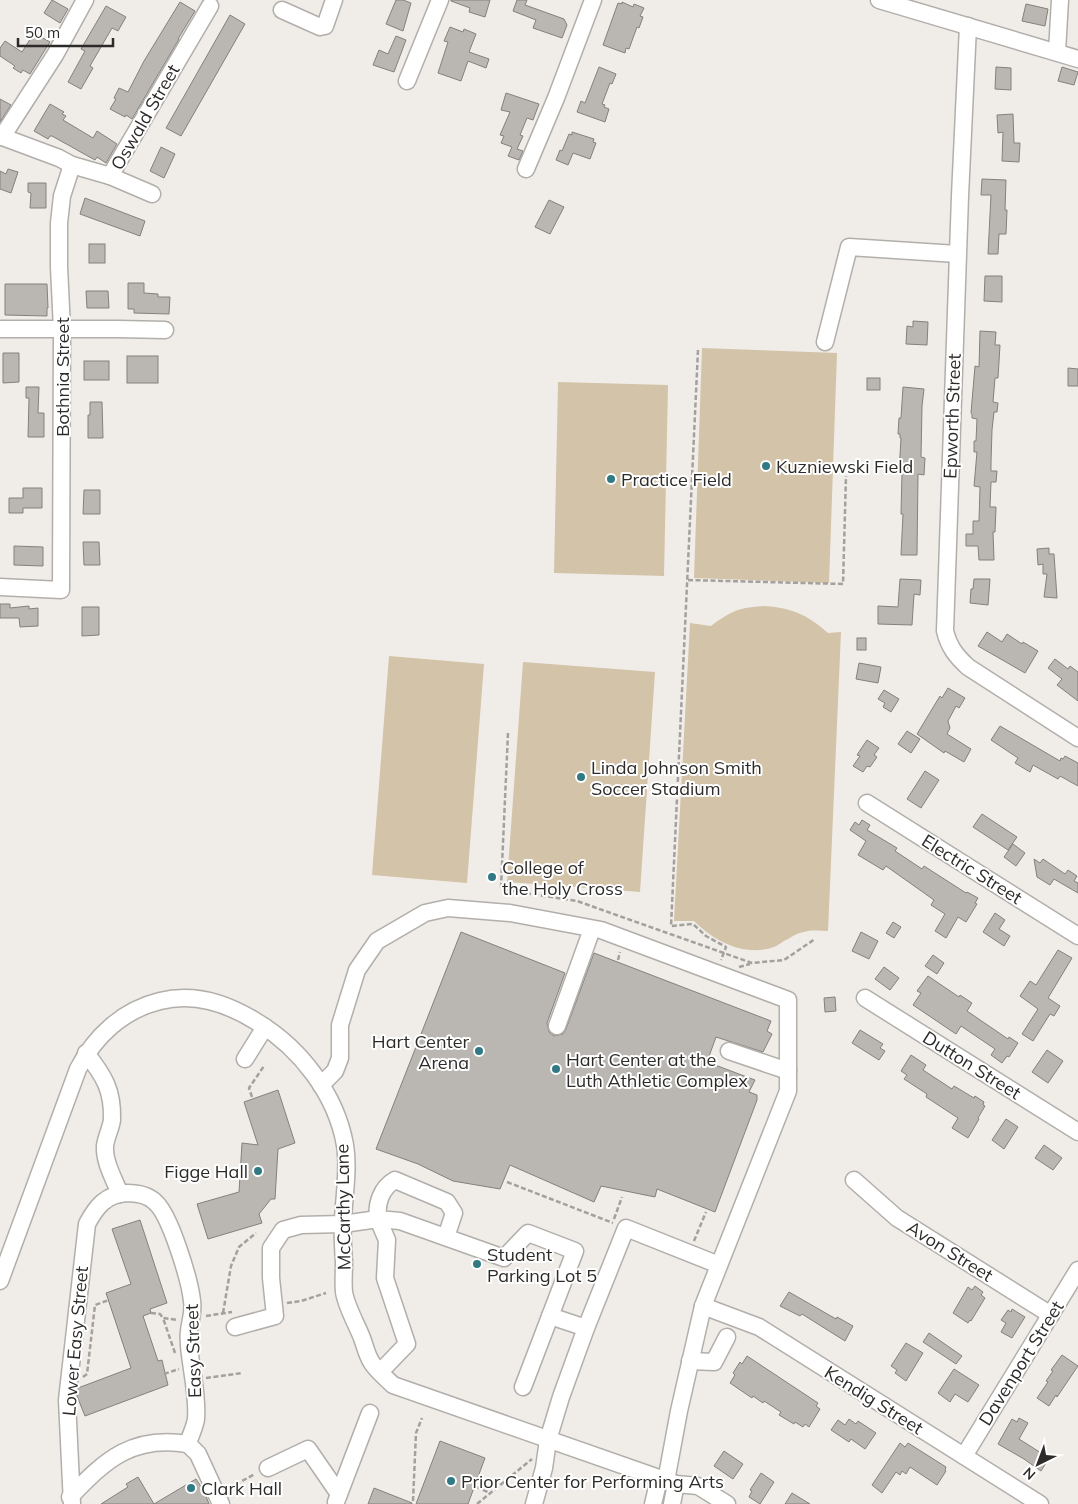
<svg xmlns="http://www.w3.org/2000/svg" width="1078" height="1504" font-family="Mulish,sans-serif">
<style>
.green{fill:#d3c3a8}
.building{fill:#bab7b2;stroke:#83817d}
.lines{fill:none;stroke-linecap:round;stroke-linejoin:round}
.minor-casing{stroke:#b2afab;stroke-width:19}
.path{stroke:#a3a09d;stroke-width:2.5;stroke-dasharray:5 2.5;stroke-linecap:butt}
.minor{stroke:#fff;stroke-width:16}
.poi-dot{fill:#317983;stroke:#fff;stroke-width:2}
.labels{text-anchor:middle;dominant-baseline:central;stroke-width:4;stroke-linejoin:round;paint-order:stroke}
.street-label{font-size:18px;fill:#2c2b29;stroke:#fff}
.poi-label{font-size:18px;fill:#2c2b29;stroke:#fff;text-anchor:start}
</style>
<rect width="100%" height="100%" fill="#f0ede9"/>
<g class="green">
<polygon points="702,348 837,353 829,583 694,578"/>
<polygon points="558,382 668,385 664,576 554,573"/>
<path d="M 765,606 C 792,608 808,615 828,633 L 841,632 L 828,931 C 811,930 802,930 788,939 C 783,941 779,945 774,947 C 745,957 715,942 694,921 L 674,921 L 690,623 L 711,626 C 733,610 738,608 765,606 Z"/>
<polygon points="389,656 484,664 467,883 372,875"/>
<polygon points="523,662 655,672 640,892 507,882"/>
</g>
<g class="building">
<polygon points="52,0 68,9 60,23 44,13"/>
<polygon points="396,0 403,0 411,3 403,31 386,24"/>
<polygon points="451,0 490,0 485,17 469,12 470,8 451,1"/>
<polygon points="517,0 527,0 525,5 564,19 567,25 562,38 533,28 536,20 513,11"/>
<polygon points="180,2 195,11 178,39 179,39 132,119 126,115 125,117 110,109 116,99 114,98 119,88 128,92 144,61"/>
<polygon points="622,2 633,7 634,4 644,8 640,16 643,17 639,28 637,27 629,49 626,48 625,53 603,45 618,3 622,4"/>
<polygon points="1026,4 1048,9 1045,26 1022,21"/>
<polygon points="106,6 126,17 118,31 112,28 90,66 93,68 81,89 68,82 85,51 81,49"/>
<polygon points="230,15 245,24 181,136 166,128"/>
<polygon points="450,27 463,32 464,29 476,34 469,52 489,59 486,68 468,61 461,81 438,73 448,42 444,41"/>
<polygon points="34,33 50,42 30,74 23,70 21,73 13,68 15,66 0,56 0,48 5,41 22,52"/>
<polygon points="396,36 406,40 394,72 373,65 379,50 388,54"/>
<polygon points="599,67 616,74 612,84 610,83 602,104 605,105 604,107 609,109 605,122 577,112 581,101 585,103"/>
<polygon points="996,67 1011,68 1011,90 995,89"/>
<polygon points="1062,67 1078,72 1074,85 1058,81"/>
<polygon points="506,93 539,104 533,120 527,118 520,135 523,136 517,149 523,151 519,160 508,156 512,147 501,143 504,136 500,135 510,112 501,110"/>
<polygon points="0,99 11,105 0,122"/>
<polygon points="50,104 64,112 62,114 66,116 63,120 93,138 97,131 117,144 106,163 97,157 95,160 52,136 50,136 48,139 34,131"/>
<polygon points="1013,114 1014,143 1020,143 1019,162 1002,161 1003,132 998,133 997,115"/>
<polygon points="572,132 594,139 593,142 596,143 590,159 573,153 568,165 556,160 560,150 562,151 569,134 572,135"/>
<polygon points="161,147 175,154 164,178 150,171"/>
<polygon points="8,169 18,172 11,193 0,189 0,171 6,174"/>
<polygon points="982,179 1006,180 1005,210 1007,210 1006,234 999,234 998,254 988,254 991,195 981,195"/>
<polygon points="28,183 46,183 46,208 30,208 31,193 28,192"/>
<polygon points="85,198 145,221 140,236 80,214"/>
<polygon points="549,200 564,207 550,234 535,227"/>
<rect x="89" y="244" width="16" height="19"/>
<polygon points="985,276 1002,276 1002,302 984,301"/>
<polygon points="128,283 144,283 144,293 158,294 158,297 170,297 169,314 134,313 134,309 128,309"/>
<polygon points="5,284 47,284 48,308 47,308 47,316 5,315"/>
<polygon points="86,291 108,291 109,308 87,308"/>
<polygon points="913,321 928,322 927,345 906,344 907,326 913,327"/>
<polygon points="980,331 996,332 995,345 1000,345 998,378 995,378 993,402 998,403 997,412 994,412 992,430 991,462 991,471 997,471 996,482 991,482 990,507 996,507 995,532 993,532 994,560 979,560 978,546 966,546 966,534 973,534 973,521 979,521 980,487 974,486 977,452 974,452 974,441 976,441 977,419 972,418 972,414 971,413 975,366 979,367"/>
<polygon points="3,353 19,353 19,382 3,383"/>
<rect x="127" y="356" width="31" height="27"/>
<rect x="84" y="361" width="25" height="19"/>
<polygon points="1068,368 1078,369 1078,386 1068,386"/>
<rect x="867" y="378" width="13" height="12"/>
<polygon points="26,387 39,387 38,413 44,413 44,437 28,437 29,398 26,398"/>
<polygon points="903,387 924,389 922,406 921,457 925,458 924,475 918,474 917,555 901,555 903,514 901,514 902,473 899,473 901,438 900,438 900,434 898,434 899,418 901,418"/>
<polygon points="90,402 102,402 103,438 88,438 88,415 90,415"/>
<polygon points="23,488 42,488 42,508 23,508 23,513 9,513 9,498 23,498"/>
<polygon points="84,490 100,490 100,514 83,514"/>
<polygon points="83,542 99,542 100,565 84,565"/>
<polygon points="14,546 43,547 43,566 14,565"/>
<polygon points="1049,548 1049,554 1054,554 1057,598 1044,597 1047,574 1043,574 1043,564 1038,565 1037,549"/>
<polygon points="900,579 921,580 920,595 914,594 912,625 878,624 878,606 898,607"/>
<polygon points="974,579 990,579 988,605 970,603 971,589 973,589"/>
<polygon points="0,604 10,604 10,608 29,606 29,609 38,608 38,626 20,627 19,618 0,618"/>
<polygon points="82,607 99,607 99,635 82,636"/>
<polygon points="987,632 1002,642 1007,634 1022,644 1023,642 1038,651 1025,673 978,646"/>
<rect x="857" y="638" width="9" height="12"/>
<polygon points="1055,659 1068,669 1070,666 1078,672 1078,701 1057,685 1062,679 1048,668"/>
<polygon points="859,663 881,667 878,683 856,679"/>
<polygon points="948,688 965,698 959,708 956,706 948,721 950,728 947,734 971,749 964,762 945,751 944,753 917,734 940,696 942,698"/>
<polygon points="884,690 899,699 891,712 883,707 885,703 878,699"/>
<polygon points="1000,726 1060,761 1061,758 1063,759 1065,756 1078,763 1078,786 1060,776 1058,779 1033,765 1030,772 1015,763 1018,758 991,740"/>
<polygon points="907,731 920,739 911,753 898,744"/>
<polygon points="867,740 879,748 874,755 877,757 870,767 867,766 863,772 853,766 860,756 857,755"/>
<polygon points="925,771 939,780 921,808 907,799"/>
<polygon points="982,814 1017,837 1008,850 973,827"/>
<polygon points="862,820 870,825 867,830 897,848 895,851 922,869 924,866 966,893 967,892 978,898 975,903 977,904 966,922 958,917 946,938 935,931 945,914 931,905 934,900 886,866 883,870 858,855 866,841 850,830 855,822 859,825"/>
<polygon points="1013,844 1025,853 1016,866 1004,857"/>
<polygon points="1034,859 1040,863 1043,859 1065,874 1068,870 1077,876 1074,881 1078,883 1078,893 1054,879 1050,885 1037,877"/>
<polygon points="995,913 1005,920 999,929 1010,936 1004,946 983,932"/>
<polygon points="893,922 901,927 894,938 886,933"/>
<polygon points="461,932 565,973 547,1023 549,1032 554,1036 563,1034 566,1029 594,953 771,1021 767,1031 772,1034 763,1052 716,1037 707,1062 755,1080 749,1092 757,1095 757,1100 715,1212 657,1189 655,1197 601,1186 594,1202 510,1165 500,1189 453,1181 418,1164 376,1149"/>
<polygon points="861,932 878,941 869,959 852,951"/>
<polygon points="1058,950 1072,958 1048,998 1060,1006 1054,1016 1050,1014 1033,1041 1022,1034 1038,1009 1020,996 1030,981 1036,985"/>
<polygon points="933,955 944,963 937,974 925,966"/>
<polygon points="884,967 899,978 890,990 875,979"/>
<polygon points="928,976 959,997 960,995 972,1003 967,1011 1008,1039 1009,1037 1018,1043 1009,1057 1007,1056 1002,1063 991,1055 995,1049 961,1026 956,1034 913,1005 921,993 917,991"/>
<polygon points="835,997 836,1011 825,1012 824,998"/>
<polygon points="860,1030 883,1044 880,1048 885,1051 879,1060 852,1043"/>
<polygon points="1047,1050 1063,1061 1048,1083 1032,1072"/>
<polygon points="911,1055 926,1065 923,1070 952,1089 954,1086 974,1098 975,1096 984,1102 983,1105 985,1106 978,1118 979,1119 968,1138 952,1128 958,1118 926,1097 927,1094 904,1079 907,1075 901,1071"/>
<polygon points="278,1090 295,1143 278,1149 275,1199 271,1199 259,1214 262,1223 208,1239 197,1204 239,1192 242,1143 258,1145 244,1102"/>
<polygon points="1006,1119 1018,1127 1004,1149 992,1140"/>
<polygon points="1044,1145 1062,1158 1053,1170 1035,1158"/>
<polygon points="140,1220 167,1303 150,1309 151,1313 143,1316 158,1361 162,1360 168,1385 85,1416 77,1396 78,1388 131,1368 106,1293 131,1284 112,1229"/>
<polygon points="975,1286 983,1292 981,1295 985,1298 971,1321 970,1320 968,1323 953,1313 968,1287 972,1290"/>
<polygon points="789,1292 836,1319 837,1317 853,1326 845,1341 802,1314 800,1316 780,1306"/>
<polygon points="1012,1309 1025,1317 1012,1338 1001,1332 1006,1323 1001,1320 1008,1310 1011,1312"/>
<polygon points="929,1333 962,1356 956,1364 923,1342"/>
<polygon points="906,1343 923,1353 906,1381 895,1373 897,1370 891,1366"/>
<polygon points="1062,1355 1078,1366 1057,1397 1056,1395 1049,1406 1037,1398 1048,1382 1046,1381 1053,1371 1051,1370"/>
<polygon points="747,1356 818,1403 816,1406 820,1409 809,1427 805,1424 803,1427 795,1422 794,1424 779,1415 781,1412 764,1401 763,1403 753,1396 752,1398 730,1383 735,1375 733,1373 740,1362 742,1364"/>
<polygon points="954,1369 979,1385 968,1402 955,1394 950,1402 938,1393"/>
<polygon points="1019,1418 1028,1423 1019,1439 1049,1458 1041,1471 1024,1459 998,1444 1012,1419 1017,1422"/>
<polygon points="849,1419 856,1424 858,1421 876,1433 865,1449 851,1439 849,1442 831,1430 838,1420 845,1425"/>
<polygon points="440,1441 485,1458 468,1504 416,1504"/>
<polygon points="900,1443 905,1447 908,1443 946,1467 945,1470 946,1471 937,1485 910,1467 906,1474 902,1471 900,1475 896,1472 882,1493 872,1485"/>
<polygon points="724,1451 743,1464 733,1479 714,1466"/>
<polygon points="761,1473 774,1482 760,1504 749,1497 752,1491 750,1490"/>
<polygon points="138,1477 154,1504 101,1504 128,1487 126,1484"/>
<polygon points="196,1479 204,1491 209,1504 154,1504"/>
<polygon points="374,1488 412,1503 412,1504 368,1504"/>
<polygon points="792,1493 810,1504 785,1504"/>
</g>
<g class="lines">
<defs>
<g id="minor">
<polyline points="879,0 1078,59"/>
<polyline points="282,10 320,27 325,26 334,0"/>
<path d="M 968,26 L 960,196 L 945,631 C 949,647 956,656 968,667 L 1078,738"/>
<polyline points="1057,52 1060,0"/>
<polyline points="407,81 440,0"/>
<polyline points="0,136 59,158 72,165 110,176 152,194"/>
<polyline points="2,137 55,55 85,0"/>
<polyline points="526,169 556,98 593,0"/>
<polyline points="110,176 210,6"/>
<polyline points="0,329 119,329 165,330"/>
<polyline points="825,342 849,247 957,254"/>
<polyline points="0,587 61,590 62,329 59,267 59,223 62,196 72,165"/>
<polyline points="867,803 1078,936"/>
<polyline points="865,998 1078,1132"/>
<polyline points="557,1026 592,929"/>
<polyline points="729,1051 788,1071"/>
<path d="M 86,1053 C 104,1076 113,1090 112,1120 C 111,1128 106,1137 105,1146 C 104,1162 114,1179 120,1194"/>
<polyline points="245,1059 265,1027"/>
<polyline points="321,1085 335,1071 340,1058 340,1025 357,970 377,941 425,913 448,908 510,913 601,930 788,1000 788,1091 703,1306 679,1411 666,1481"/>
<polyline points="854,1180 897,1218 1051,1315"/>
<path d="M 446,1237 L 454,1213 L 447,1202 L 395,1180 C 381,1188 376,1204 378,1219 L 400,1221 L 504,1258 L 528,1233 L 575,1251 L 523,1387"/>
<path d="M 0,1281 L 78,1069 C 95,1036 123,1010 160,1001 C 195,992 227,1003 257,1022 C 300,1048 336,1094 345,1145 C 349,1169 344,1196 343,1220 C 342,1234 343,1248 344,1262 C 344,1272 343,1283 344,1292 C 346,1306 357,1325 362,1338 C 365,1346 367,1356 372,1363 C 377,1371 386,1378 393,1385 L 676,1484 L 672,1504"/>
<polyline points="703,1306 759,1327 1040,1504"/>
<polyline points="550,1316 586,1328"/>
<polyline points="235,1327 275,1316 271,1278 271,1248 283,1230 301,1225 343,1224 378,1219 387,1240 385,1278 407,1344 380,1372"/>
<polyline points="690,1361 714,1362 727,1337"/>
<polyline points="964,1456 1078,1270"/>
<polyline points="268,1468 308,1449 339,1494"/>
<polyline points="676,1484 698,1486 727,1504"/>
<path d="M 70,1497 C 106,1459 133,1435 188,1444"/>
<polyline points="336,1502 370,1413"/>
<path d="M 72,1504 L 67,1400 L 87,1224 C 96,1207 106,1194 127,1193 C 137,1193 148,1195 155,1202 C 170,1214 190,1281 192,1301 C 194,1312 190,1321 189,1331 C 188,1336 189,1342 189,1346 C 191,1369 198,1396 196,1419 C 195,1427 190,1436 188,1444 L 198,1454 L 221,1504"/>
<polyline points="534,1504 544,1468 548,1440 561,1397 586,1328 626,1228 719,1265"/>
<polyline points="653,1504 659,1479"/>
</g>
</defs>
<use href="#minor" class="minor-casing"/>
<g class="path">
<polyline points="698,350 671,926 693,924 706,936 726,947 721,960"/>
<polyline points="688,580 843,584 846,476"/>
<polyline points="508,733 501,887 512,891 577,901 752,963 784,960 815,939"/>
<polyline points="618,960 620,952"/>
<polyline points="739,967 750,964"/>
<polyline points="252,1097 249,1088 264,1066"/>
<polyline points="507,1182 613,1223"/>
<polyline points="614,1219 622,1197"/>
<polyline points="694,1241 706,1212"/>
<polyline points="287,1303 301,1301 326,1293"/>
<polyline points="151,1313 160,1314 163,1318"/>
<polyline points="223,1313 231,1266 239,1247 256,1233"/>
<polyline points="206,1316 232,1312"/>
<polyline points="175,1353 163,1318 178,1320"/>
<polyline points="164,1374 179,1369"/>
<polyline points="83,1377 87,1374 95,1305 109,1300"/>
<polyline points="206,1378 242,1373"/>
<polyline points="476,1487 490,1493"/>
<polyline points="229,1488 255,1474"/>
<polyline points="413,1501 416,1433 422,1418"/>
<polyline points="477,1504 532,1459"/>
</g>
<use href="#minor" class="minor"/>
</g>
<g class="poi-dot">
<circle cx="766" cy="466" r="5"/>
<circle cx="611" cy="479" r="5"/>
<circle cx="581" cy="777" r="5"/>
<circle cx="492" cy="877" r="5"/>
<circle cx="479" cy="1051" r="5"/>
<circle cx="556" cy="1069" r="5"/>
<circle cx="258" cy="1171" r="5"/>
<circle cx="477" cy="1264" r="5"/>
<circle cx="451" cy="1481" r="5"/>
<circle cx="191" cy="1488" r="5"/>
</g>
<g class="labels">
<g class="street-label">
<text transform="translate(145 117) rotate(-60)">Oswald Street</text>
<text transform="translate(62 377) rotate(-90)">Bothnia Street</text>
<text transform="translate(952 416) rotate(-88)">Epworth Street</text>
<text transform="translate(972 869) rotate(32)">Electric Street</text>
<text transform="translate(972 1065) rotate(32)">Dutton Street</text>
<text transform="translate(343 1207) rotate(-91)">McCarthy Lane</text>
<text transform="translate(950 1251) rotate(32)">Avon Street</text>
<text transform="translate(75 1341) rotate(-85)">Lower Easy Street</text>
<text transform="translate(193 1351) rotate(-92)">Easy Street</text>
<text transform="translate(1021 1363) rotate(-58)">Davenport Street</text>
<text transform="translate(874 1400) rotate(32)">Kendig Street</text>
</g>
<g class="poi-label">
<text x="776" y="466">Kuzniewski Field</text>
<text x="621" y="479">Practice Field</text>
<text x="591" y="767">Linda Johnson Smith<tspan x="591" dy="21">Soccer Stadium</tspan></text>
<text x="502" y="867">College of<tspan x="502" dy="21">the Holy Cross</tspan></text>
<text x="469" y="1041" text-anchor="end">Hart Center<tspan x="469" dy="21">Arena</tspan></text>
<text x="566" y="1059">Hart Center at the<tspan x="566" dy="21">Luth Athletic Complex</tspan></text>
<text x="248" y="1171" text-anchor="end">Figge Hall</text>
<text x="487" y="1254">Student<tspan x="487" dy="21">Parking Lot 5</tspan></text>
<text x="461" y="1481">Prior Center for Performing Arts</text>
<text x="201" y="1488">Clark Hall</text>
</g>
</g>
<g transform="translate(1038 1464) rotate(222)" stroke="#ffffff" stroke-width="4" paint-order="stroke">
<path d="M0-4L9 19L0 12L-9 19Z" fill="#2c2b29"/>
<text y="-8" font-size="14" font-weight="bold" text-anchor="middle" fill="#2c2b29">N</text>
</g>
<path d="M18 38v8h95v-8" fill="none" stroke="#2c2b29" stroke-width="2.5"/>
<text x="25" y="38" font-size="15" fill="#2c2b29" stroke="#ffffff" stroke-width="4" paint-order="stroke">50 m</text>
</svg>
